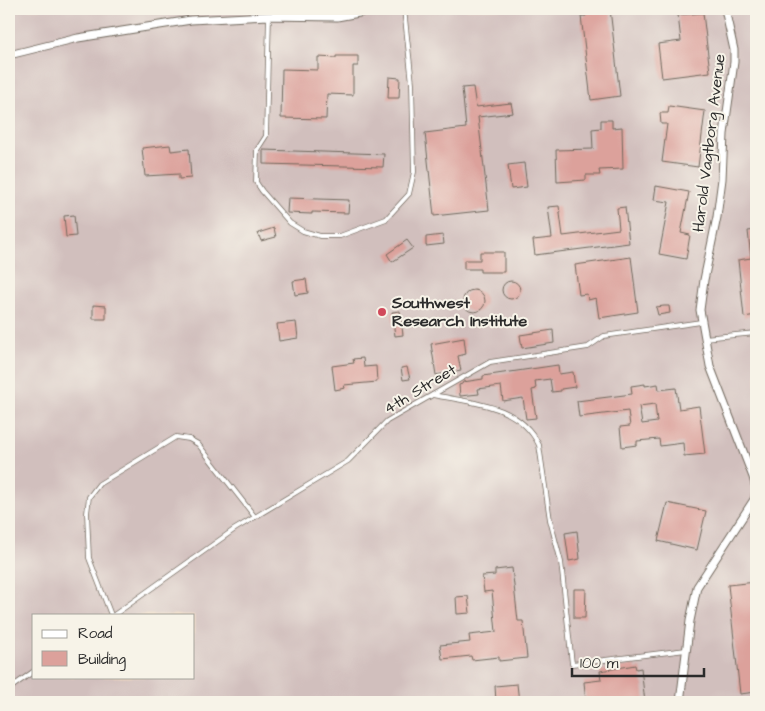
<svg xmlns="http://www.w3.org/2000/svg" width="765" height="711" font-family="'Architects Daughter',sans-serif">
<style>
.industrial{fill:#d1bfbd;fill-rule:evenodd}
.building{fill:#dca19b;fill-rule:evenodd}
.lines{fill:none;stroke-linecap:round;stroke-linejoin:round}
.lane-casing{stroke:#71685d;stroke-width:5.5}
.street-casing{stroke:#71685d;stroke-width:9}
.lane{stroke:#fff;stroke-width:4}
.street{stroke:#fff;stroke-width:7}
.poi-dot{fill:#d1495b;stroke:#f7f3e8;stroke-width:2}
.labels{text-anchor:middle;dominant-baseline:central;stroke-width:4;stroke-linejoin:round;paint-order:stroke}
.street-label{font-size:16px;fill:#2b2b2b;stroke:#f7f3e8}
.poi-label{font-size:16px;font-weight:bold;fill:#2b2b2b;stroke:#f7f3e8;text-anchor:start}
</style>
<rect width="100%" height="100%" fill="#f7f3e8"/>
<filter id="ink" filterUnits="userSpaceOnUse"><feTurbulence type="fractalNoise" baseFrequency=".02" numOctaves="2"/><feDisplacementMap in="SourceGraphic" scale="10" xChannelSelector="R" yChannelSelector="G"/><feConvolveMatrix kernelMatrix="1 2 1 2 8 2 1 2 1" color-interpolation-filters="sRGB"/></filter>
<filter id="wash" filterUnits="userSpaceOnUse"><feTurbulence type="fractalNoise" baseFrequency=".0096" numOctaves="4" result="noise"/><feDisplacementMap in="SourceGraphic" scale="20" xChannelSelector="R" yChannelSelector="G"/><feGaussianBlur stdDeviation="1.12" result="paint"/><feColorMatrix in="noise" values="0 0 0 0 0 0 0 0 0 0 0 0 0 0 0 0 0 1.4 0 .05"/><feComposite in="paint" operator="in"/></filter>
<g filter="url(#wash)">
<rect width="100%" height="100%" fill="#f4d9bb"/>
<path class="industrial" d="M 9,9 L 756,9 L 756,702 L 9,702 ZM 34,615 L 194,615 L 194,677 L 34,677 Z"/>
<g id="blocks">
<g class="building">
<polygon points="585,9 610,9 620,96 591,100 581,16 586,16"/>
<polygon points="703,13 710,72 662,78 658,44 681,41 678,15"/>
<polygon points="336,56 358,56 358,66 353,66 353,95 327,94 326,119 281,118 282,69 318,70 318,57 336,58"/>
<polygon points="389,77 400,78 399,98 388,98"/>
<polygon points="473,87 476,107 511,103 513,113 478,117 489,210 434,216 425,133 466,128 462,88"/>
<polygon points="669,106 705,111 698,167 662,162 667,124 661,124 660,113 668,113"/>
<polygon points="601,120 612,120 612,128 622,127 623,169 599,170 600,175 586,175 586,180 557,182 556,150 593,149 592,129 601,128"/>
<polygon points="170,145 171,151 189,149 191,178 179,179 179,174 145,176 142,148"/>
<polygon points="263,150 384,154 383,167 263,164"/>
<polygon points="524,163 527,187 511,189 508,165"/>
<polygon points="656,186 689,192 681,233 690,235 686,259 659,254 669,202 654,200"/>
<polygon points="288,198 349,200 348,213 312,212 312,214 287,213"/>
<polygon points="559,206 563,236 619,229 617,208 625,207 629,243 535,255 533,240 552,238 548,207"/>
<polygon points="74,215 76,236 66,237 64,216"/>
<polygon points="274,228 276,237 261,241 258,233"/>
<polygon points="756,230 756,315 744,317 738,260 751,258 748,231"/>
<polygon points="443,235 444,244 426,246 426,237"/>
<polygon points="407,240 413,248 392,262 387,254"/>
<polygon points="480,252 504,252 504,272 480,272 480,269 464,269 464,260 480,260"/>
<polygon points="631,257 638,312 599,318 596,298 588,300 587,294 579,295 575,265"/>
<polygon points="306,279 308,293 295,295 293,281"/>
<circle cx="511" cy="290" r="9"/>
<circle cx="474" cy="301" r="11"/>
<polygon points="93,305 106,306 106,319 93,319"/>
<polygon points="664,306 669,306 670,313 658,315 656,307"/>
<polygon points="400,311 403,335 395,336 392,312"/>
<polygon points="296,322 298,338 279,341 277,324"/>
<polygon points="553,330 554,343 522,348 520,335"/>
<polygon points="464,338 466,354 458,356 461,371 436,375 431,344"/>
<polygon points="363,358 364,367 376,366 377,382 344,385 345,388 335,390 332,366 354,363 353,359"/>
<polygon points="558,365 559,374 573,372 575,387 561,389 561,391 552,392 550,379 535,381 536,389 532,390 536,418 526,419 523,398 503,401 501,386 478,389 479,394 460,396 459,385 462,384 463,382 483,379 483,376"/>
<polygon points="407,367 410,379 403,380 401,368"/>
<path d="M 645,384 L 645,386 L 658,384 L 659,390 L 676,388 L 679,409 L 699,406 L 705,454 L 684,456 L 683,443 L 660,446 L 659,439 L 637,441 L 637,445 L 622,447 L 620,427 L 630,426 L 628,411 L 579,417 L 577,401 L 632,394 L 631,386 ZM 655,404 L 657,422 L 642,424 L 639,406 Z"/>
<polygon points="667,503 706,511 697,550 658,541"/>
<polygon points="577,531 580,559 569,561 565,533"/>
<polygon points="512,568 518,621 523,621 527,658 499,661 499,657 472,660 471,656 442,659 440,645 470,642 469,635 496,632 492,591 484,592 482,576 495,575 495,570"/>
<polygon points="756,582 756,635 754,636 756,650 756,692 740,694 728,585"/>
<polygon points="574,589 586,589 585,618 574,618"/>
<polygon points="468,596 470,613 457,614 456,597"/>
<polygon points="635,665 636,669 641,668 645,702 586,702 584,682 601,680 600,671"/>
<polygon points="517,684 519,702 496,702 495,686"/>
</g>
</g>
</g>
<g filter="url(#ink)">
<use href="#blocks" fill-opacity="0" stroke="#71685d" stroke-width="1"/>
<g class="lines">
<defs>
<g id="lane">
<polyline points="269,16 266,136 257,150 256,182 262,191 290,223 303,231 320,236 340,236 386,219 409,194 414,172 412,83 404,9"/>
<polyline points="704,338 756,333"/>
<path d="M 433,395 C 473,403 519,404 539,445 L 550,520 L 561,562 L 572,664 L 686,650"/>
<polyline points="111,615 89,558 87,513 89,497 99,484 176,437 189,439 198,444 255,517"/>
<polyline points="114,615 235,529 348,461 387,421 490,362 588,347 604,336 701,322"/>
<polyline points="9,689 34,671"/>
</g>
<g id="street">
<polyline points="9,55 78,38 191,20 269,16 337,17 359,13 369,9"/>
<polyline points="680,702 690,621 697,587 755,498 756,488 753,477 710,366 700,310 704,280 717,217 722,179 724,134 734,62 734,50 725,9"/>
</g>
</defs>
<use href="#lane" class="lane-casing"/>
<use href="#street" class="street-casing"/>
<use href="#lane" class="lane"/>
<use href="#street" class="street"/>
</g>
</g>
<circle class="poi-dot" cx="382" cy="312" r="5"/>
<g class="labels">
<g class="street-label">
<text transform="translate(709 143) rotate(-83)">Harold Vagtborg Avenue</text>
<text transform="translate(420 389) rotate(-31)">4th Street</text>
</g>
<g class="poi-label">
<text x="392" y="303">Southwest<tspan x="392" dy="18">Research Institute</tspan></text>
</g>
</g>
<rect width="765" height="711" fill="none" stroke="#f7f3e8" stroke-width="30"/>
<rect x="32" y="614" width="162" height="65" fill="#f7f3e8" stroke="#a5a39c"/>
<rect x="42" y="630" width="25" height="8" fill="#ffffff" stroke="#a5a39c"/>
<text x="78" y="638" font-size="15" fill="#2b2b2b">Road</text>
<rect x="42" y="651" width="25" height="15" fill="#dca19b" stroke="#a5a39c"/>
<text x="78" y="664" font-size="15" fill="#2b2b2b">Building</text>
<path d="M572 668v8h132v-8" fill="none" stroke="#2b2b2b" stroke-width="2.5"/>
<text x="580" y="668" font-size="15" fill="#2b2b2b" stroke="#f7f3e8" stroke-width="4" paint-order="stroke">100 m</text>
</svg>
